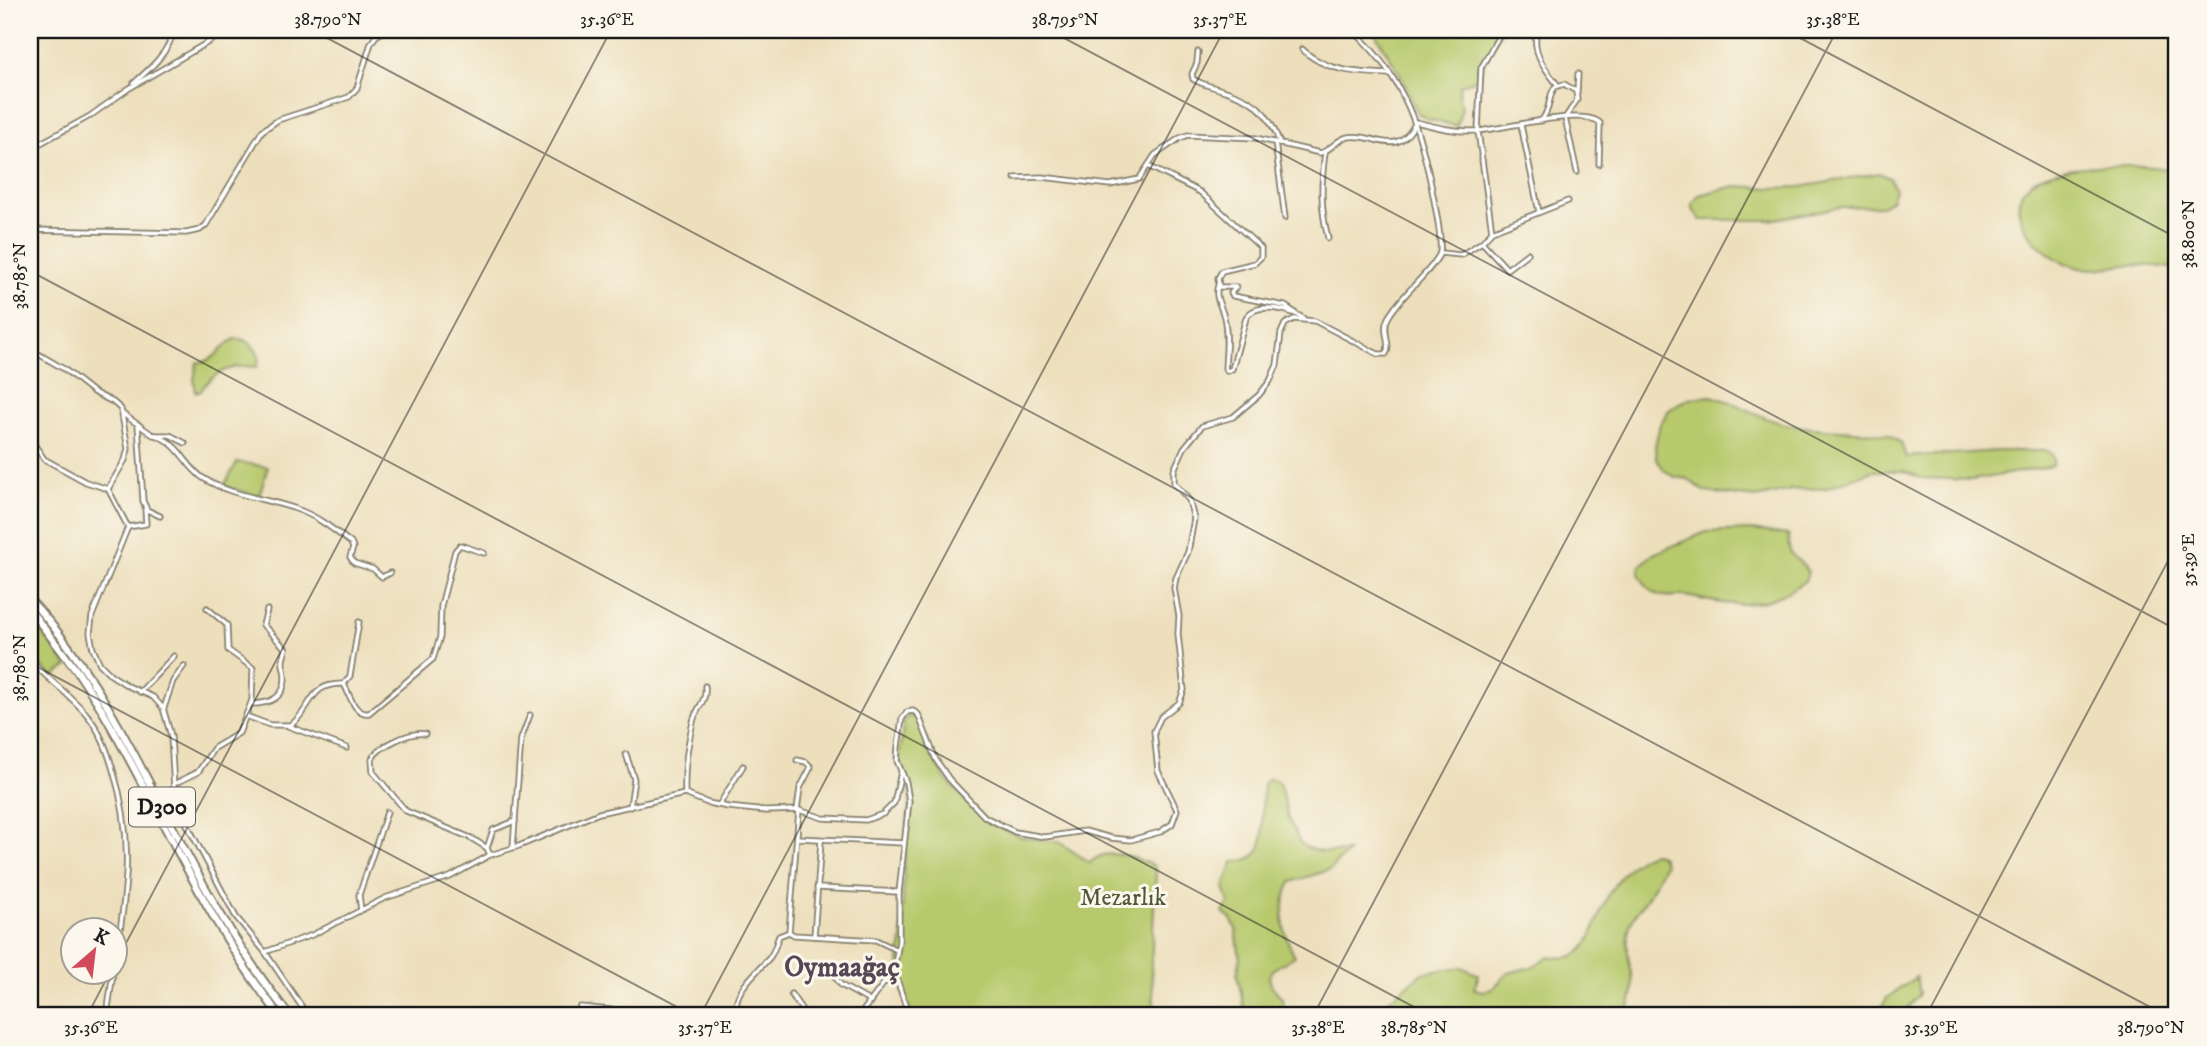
<svg xmlns="http://www.w3.org/2000/svg" width="2207" height="1046" font-family="'IM FELL DW Pica',serif">
<style>
.green{fill:#b7c96c;stroke:#6a7244;stroke-width:2}
.lines{fill:none;stroke-linecap:round;stroke-linejoin:round}
.minor-casing{stroke:#847e6c;stroke-width:7}
.trunk-casing{stroke:#847e6c;stroke-width:10}
.minor{stroke:#fff;stroke-width:3.5}
.trunk{stroke:#fff;stroke-width:6}
.ticks{fill:none;stroke:#1c1c1c;stroke-width:2;stroke-opacity:0.45}
.labels{text-anchor:middle;dominant-baseline:central;stroke-width:6;stroke-linejoin:round;paint-order:stroke}
.shield{fill:#fbf7ec;stroke:#5f5e5a;stroke-width:2}
.shield-label{font-size:23px;font-weight:bold;fill:#1c1c1c}
.park-label{font-size:24px;fill:#525938;stroke:#fbf7ec}
.quarter-label{font-size:28px;font-weight:bold;fill:#564754;stroke:#fbf7ec}
.neatline{fill:none;stroke:#1c1c1c;stroke-width:2.5}
.ticks-label{font-size:18px;text-anchor:middle;fill:#1c1c1c}
</style>
<rect width="100%" height="100%" fill="#fbf7ec"/>
<filter id="ink" filterUnits="userSpaceOnUse"><feTurbulence type="fractalNoise" baseFrequency=".0143" numOctaves="2"/><feDisplacementMap in="SourceGraphic" scale="14" xChannelSelector="R" yChannelSelector="G"/><feConvolveMatrix kernelMatrix="1 2 1 2 8 2 1 2 1" color-interpolation-filters="sRGB"/></filter>
<filter id="wash" filterUnits="userSpaceOnUse"><feTurbulence type="fractalNoise" baseFrequency=".00686" numOctaves="4" result="noise"/><feDisplacementMap in="SourceGraphic" scale="28" xChannelSelector="R" yChannelSelector="G"/><feGaussianBlur stdDeviation="1.57" result="paint"/><feColorMatrix in="noise" values="0 0 0 0 0 0 0 0 0 0 0 0 0 0 0 0 0 1.4 0 .05"/><feComposite in="paint" operator="in"/></filter>
<g filter="url(#wash)">
<rect width="100%" height="100%" fill="#eddfbc"/>
<g class="green">
<polygon points="1373,30 1502,30 1485,58 1478,80 1460,85 1459,97 1462,107 1457,126 1427,119 1418,113 1399,72"/>
<path d="M 2103,166 L 2144,166 L 2177,170 L 2177,269 C 2161,266 2145,265 2129,265 C 2108,266 2090,273 2070,265 C 2042,256 1997,211 2030,183 C 2048,168 2080,167 2103,166 Z"/>
<polygon points="1879,173 1890,178 1895,189 1891,200 1882,206 1841,207 1770,220 1701,220 1693,210 1693,203 1699,195 1735,186 1769,188 1800,187"/>
<path d="M 235,339 C 248,338 254,346 259,357 L 257,367 C 233,364 213,372 200,392 L 196,392 L 194,380 L 197,362 C 216,363 220,346 235,339 Z"/>
<path d="M 1710,396 C 1735,400 1756,417 1781,423 C 1816,432 1853,428 1889,435 L 1901,443 L 1906,457 L 1998,451 L 2048,451 C 2054,455 2055,460 2052,466 L 1973,480 L 1921,478 L 1904,471 L 1873,471 L 1826,488 L 1791,490 L 1756,498 L 1705,492 L 1688,479 L 1675,477 L 1664,470 L 1656,458 L 1655,446 L 1660,424 L 1669,410 L 1688,399 Z"/>
<polygon points="237,462 268,467 259,496 224,486"/>
<path d="M 1751,530 L 1789,535 C 1786,559 1798,556 1808,572 L 1805,581 C 1790,592 1774,600 1755,603 C 1732,606 1713,602 1691,597 C 1669,592 1661,606 1643,581 C 1639,575 1638,573 1640,566 L 1653,554 L 1706,532 Z"/>
<polygon points="30,617 68,666 52,677 30,654"/>
<path d="M 909,716 L 919,719 L 932,756 L 946,780 L 989,823 L 1021,837 L 1059,842 L 1090,863 C 1106,845 1136,858 1154,866 L 1156,872 L 1151,966 L 1155,1016 L 912,1016 L 901,986 L 898,972 L 902,940 L 904,865 L 910,794 L 907,777 L 899,761 L 904,721 Z"/>
<path d="M 1269,779 L 1276,780 L 1280,784 L 1288,818 L 1300,843 L 1308,848 L 1321,852 L 1348,852 L 1329,870 L 1291,882 C 1279,907 1281,933 1295,956 L 1272,970 L 1269,977 L 1271,985 L 1282,998 L 1285,1016 L 1246,1016 L 1237,975 L 1240,960 L 1236,929 L 1231,919 L 1223,912 L 1229,903 L 1224,887 L 1233,862 C 1268,860 1263,837 1262,813 C 1262,803 1263,794 1263,784 Z"/>
<path d="M 1656,853 L 1662,857 L 1665,864 C 1659,875 1653,887 1647,898 C 1638,911 1629,920 1628,936 C 1624,971 1644,978 1625,1016 L 1386,1016 L 1386,1007 L 1390,999 L 1423,973 L 1462,967 L 1479,975 L 1474,989 L 1483,991 L 1492,989 L 1508,973 L 1532,967 L 1549,956 C 1590,966 1591,932 1604,904 C 1610,889 1620,876 1632,865 C 1639,859 1646,853 1656,853 Z"/>
<polygon points="1916,977 1919,994 1901,1016 1876,1016 1887,998"/>
</g>
</g>
<g filter="url(#ink)">
<g class="lines">
<defs>
<g id="minor">
<path d="M 1537,30 C 1531,51 1544,68 1557,84"/>
<path d="M 1302,49 C 1325,72 1360,73 1390,74"/>
<path d="M 1198,52 L 1197,63 L 1192,74 L 1193,79 C 1201,84 1210,86 1219,89 C 1253,99 1268,109 1280,144"/>
<path d="M 134,83 C 151,68 169,52 174,30"/>
<polyline points="1577,93 1578,74"/>
<path d="M 1541,121 C 1552,108 1547,98 1555,87 L 1564,84 L 1576,91 L 1577,100 L 1565,118 L 1577,172"/>
<polyline points="1521,125 1539,212"/>
<polyline points="1275,142 1285,218"/>
<polyline points="30,149 90,116 128,89 229,30"/>
<path d="M 1325,152 C 1321,184 1320,206 1328,238"/>
<polyline points="1148,166 1200,192 1261,248 1261,257 1255,263 1222,271 1218,278 1219,287 1236,287 1231,293 1233,296 1285,306 1294,312"/>
<path d="M 1015,178 L 1042,177 L 1110,185 L 1139,179 L 1155,155 L 1180,138 L 1188,135 L 1256,138 L 1320,153 C 1332,150 1336,139 1348,137 C 1376,132 1396,161 1416,122 C 1436,127 1455,132 1476,131 C 1501,130 1583,106 1600,123 L 1599,164"/>
<polyline points="30,230 186,233 200,230 206,225 262,131 278,120 349,97 357,88 371,43 376,36 386,30"/>
<polyline points="1492,231 1478,131 1481,68 1502,30"/>
<polyline points="1482,242 1507,269 1528,253"/>
<polyline points="1440,253 1461,255 1482,242 1492,231 1568,201"/>
<path d="M 1218,285 C 1214,298 1221,305 1224,317 C 1228,334 1226,352 1225,368 L 1227,371 L 1232,369 L 1246,318 C 1255,301 1289,309 1303,318"/>
<polyline points="30,349 64,369 93,392 113,402 121,409 128,449 125,460 108,489"/>
<polyline points="123,414 153,435 170,435 185,443"/>
<polyline points="138,424 143,501 147,510 160,516"/>
<path d="M 155,435 C 181,444 184,465 203,478 C 231,496 265,498 296,509 C 317,516 333,529 351,543 L 353,548 L 350,557 L 354,563 L 373,569 L 382,577 L 390,573"/>
<polyline points="30,438 44,459 86,482 108,489 128,527"/>
<polyline points="128,527 92,616 90,633 93,649 100,664 111,675 128,686 153,697 163,708 171,736 174,789 181,813 236,917 265,952 308,1016"/>
<polyline points="128,527 146,524 145,509"/>
<path d="M 30,660 C 48,680 72,696 88,716 C 100,731 108,752 113,770 C 134,836 127,889 116,957"/>
<polyline points="344,684 350,676 359,622"/>
<polyline points="140,692 174,656"/>
<path d="M 251,704 C 269,704 286,698 285,676 C 285,670 282,666 283,660 C 284,656 285,653 286,649 L 263,625 L 267,610"/>
<polyline points="164,708 173,681 184,666"/>
<path d="M 246,716 L 270,725 L 291,725 C 314,707 308,683 344,684 C 350,695 354,715 369,713 L 433,659 L 440,637 L 441,606 L 455,551 L 460,545 L 484,553"/>
<polyline points="288,726 347,748"/>
<path d="M 425,734 C 411,731 378,746 372,759 L 373,772 L 406,811 L 471,838 L 487,848 L 490,855"/>
<polyline points="626,754 634,779 630,807"/>
<polyline points="174,784 198,772 214,748 239,733 252,700 253,668 228,650 227,625 207,608"/>
<path d="M 685,794 C 684,767 687,748 693,722 C 696,708 707,702 705,686"/>
<polyline points="719,805 743,766"/>
<polyline points="797,810 800,788 811,767 806,762 797,760"/>
<polyline points="799,810 789,932 794,935 876,940 897,950"/>
<polyline points="797,838 903,843"/>
<polyline points="513,847 521,739 530,715"/>
<polyline points="487,848 493,830 515,821"/>
<polyline points="817,888 899,892"/>
<polyline points="361,910 359,895 387,812"/>
<polyline points="814,936 821,841"/>
<polyline points="265,952 312,935 385,898 450,877 490,855 519,846 599,813 685,794 708,803 728,807 766,811 799,810 823,818 866,820 883,814 894,803 901,772"/>
<polyline points="894,970 909,1016"/>
<polyline points="832,973 841,985 871,1002"/>
<polyline points="791,994 806,1016"/>
<path d="M 737,1013 C 731,991 758,972 770,957 C 775,950 776,943 779,936 L 789,932"/>
<polyline points="107,1016 113,972"/>
<polyline points="574,1016 580,1007 631,1012 644,1016"/>
<polyline points="715,1016 730,1012 744,1016"/>
<path d="M 859,1016 L 894,970 L 899,941 L 899,892 L 909,801 L 906,782 L 897,761 L 898,746 L 902,719 L 907,712 L 913,711 L 918,714 L 936,760 L 949,779 L 985,817 L 1015,832 L 1045,837 L 1085,831 L 1111,838 L 1131,840 L 1160,832 L 1172,824 L 1177,810 L 1158,771 L 1154,731 L 1161,717 L 1179,703 L 1184,690 L 1178,634 L 1179,616 L 1174,588 L 1176,578 L 1188,552 L 1194,519 L 1189,500 L 1174,483 L 1174,470 L 1184,448 L 1202,426 L 1233,417 L 1259,395 L 1270,381 L 1277,365 L 1281,333 L 1285,324 L 1294,319 L 1315,321 L 1378,354 L 1386,354 C 1392,344 1381,330 1388,318 C 1402,293 1430,274 1440,253 C 1442,237 1437,217 1434,200 C 1421,131 1406,78 1352,30"/>
</g>
<g id="trunk">
<path d="M 30,600 C 83,656 119,725 154,792 C 195,870 235,948 290,1016"/>
<path d="M 30,610 L 77,671 L 96,700 C 158,804 204,920 280,1016"/>
</g>
</defs>
<use href="#minor" class="minor-casing"/>
<use href="#trunk" class="trunk-casing"/>
<use href="#minor" class="minor"/>
<use href="#trunk" class="trunk"/>
</g>
</g>
<path class="ticks" d="M 312,30 L 2167,1016M 1049,30 L 2177,630M 1785,30 L 2177,238M 30,271 L 1431,1016M 30,663 L 694,1016M 116,962 L 611,30M 87,1016 L 110,972M 700,1016 L 1224,30M 1313,1016 L 1837,30M 1926,1016 L 2177,544"/>
<g class="labels">
<rect class="shield" x="129" y="787.5" width="66" height="39" rx="5"/>
<g class="shield-label">
<text x="162" y="807">D300</text>
</g>
<g class="park-label">
<text x="1123" y="898">Mezarlık</text>
</g>
<g class="quarter-label">
<text x="842" y="967">Oymaağaç</text>
</g>
</g>
<rect width="2207" height="1046" fill="none" stroke="#fbf7ec" stroke-width="77"/>
<g transform="translate(94 951) rotate(28)"><circle r="33" fill="#fbf7ec" stroke="#a29f99" stroke-width="2"/>
<path d="M0-5L12 26L0 18L-12 26Z" fill="#d1495b"/>
<text y="-10" font-size="19" font-weight="bold" text-anchor="middle" fill="#1c1c1c">K</text>
</g>
<rect x="38" y="38" width="2130" height="969" class="neatline"/>
<g class="ticks-label">
<text x="328" y="25">38.790°N</text>
<text x="607" y="25">35.36°E</text>
<text x="1065" y="25">38.795°N</text>
<text x="1220" y="25">35.37°E</text>
<text x="1833" y="25">35.38°E</text>
<text transform="translate(2188 234) rotate(-90)" y="6">38.800°N</text>
<text transform="translate(19 276) rotate(-90)" y="6">38.785°N</text>
<text transform="translate(2188 560) rotate(-90)" y="6">35.39°E</text>
<text transform="translate(19 668) rotate(-90)" y="6">38.780°N</text>
<text x="91" y="1033">35.36°E</text>
<text x="705" y="1033">35.37°E</text>
<text x="1318" y="1033">35.38°E</text>
<text x="1414" y="1033">38.785°N</text>
<text x="1931" y="1033">35.39°E</text>
<text x="2151" y="1033">38.790°N</text>
</g>
</svg>
